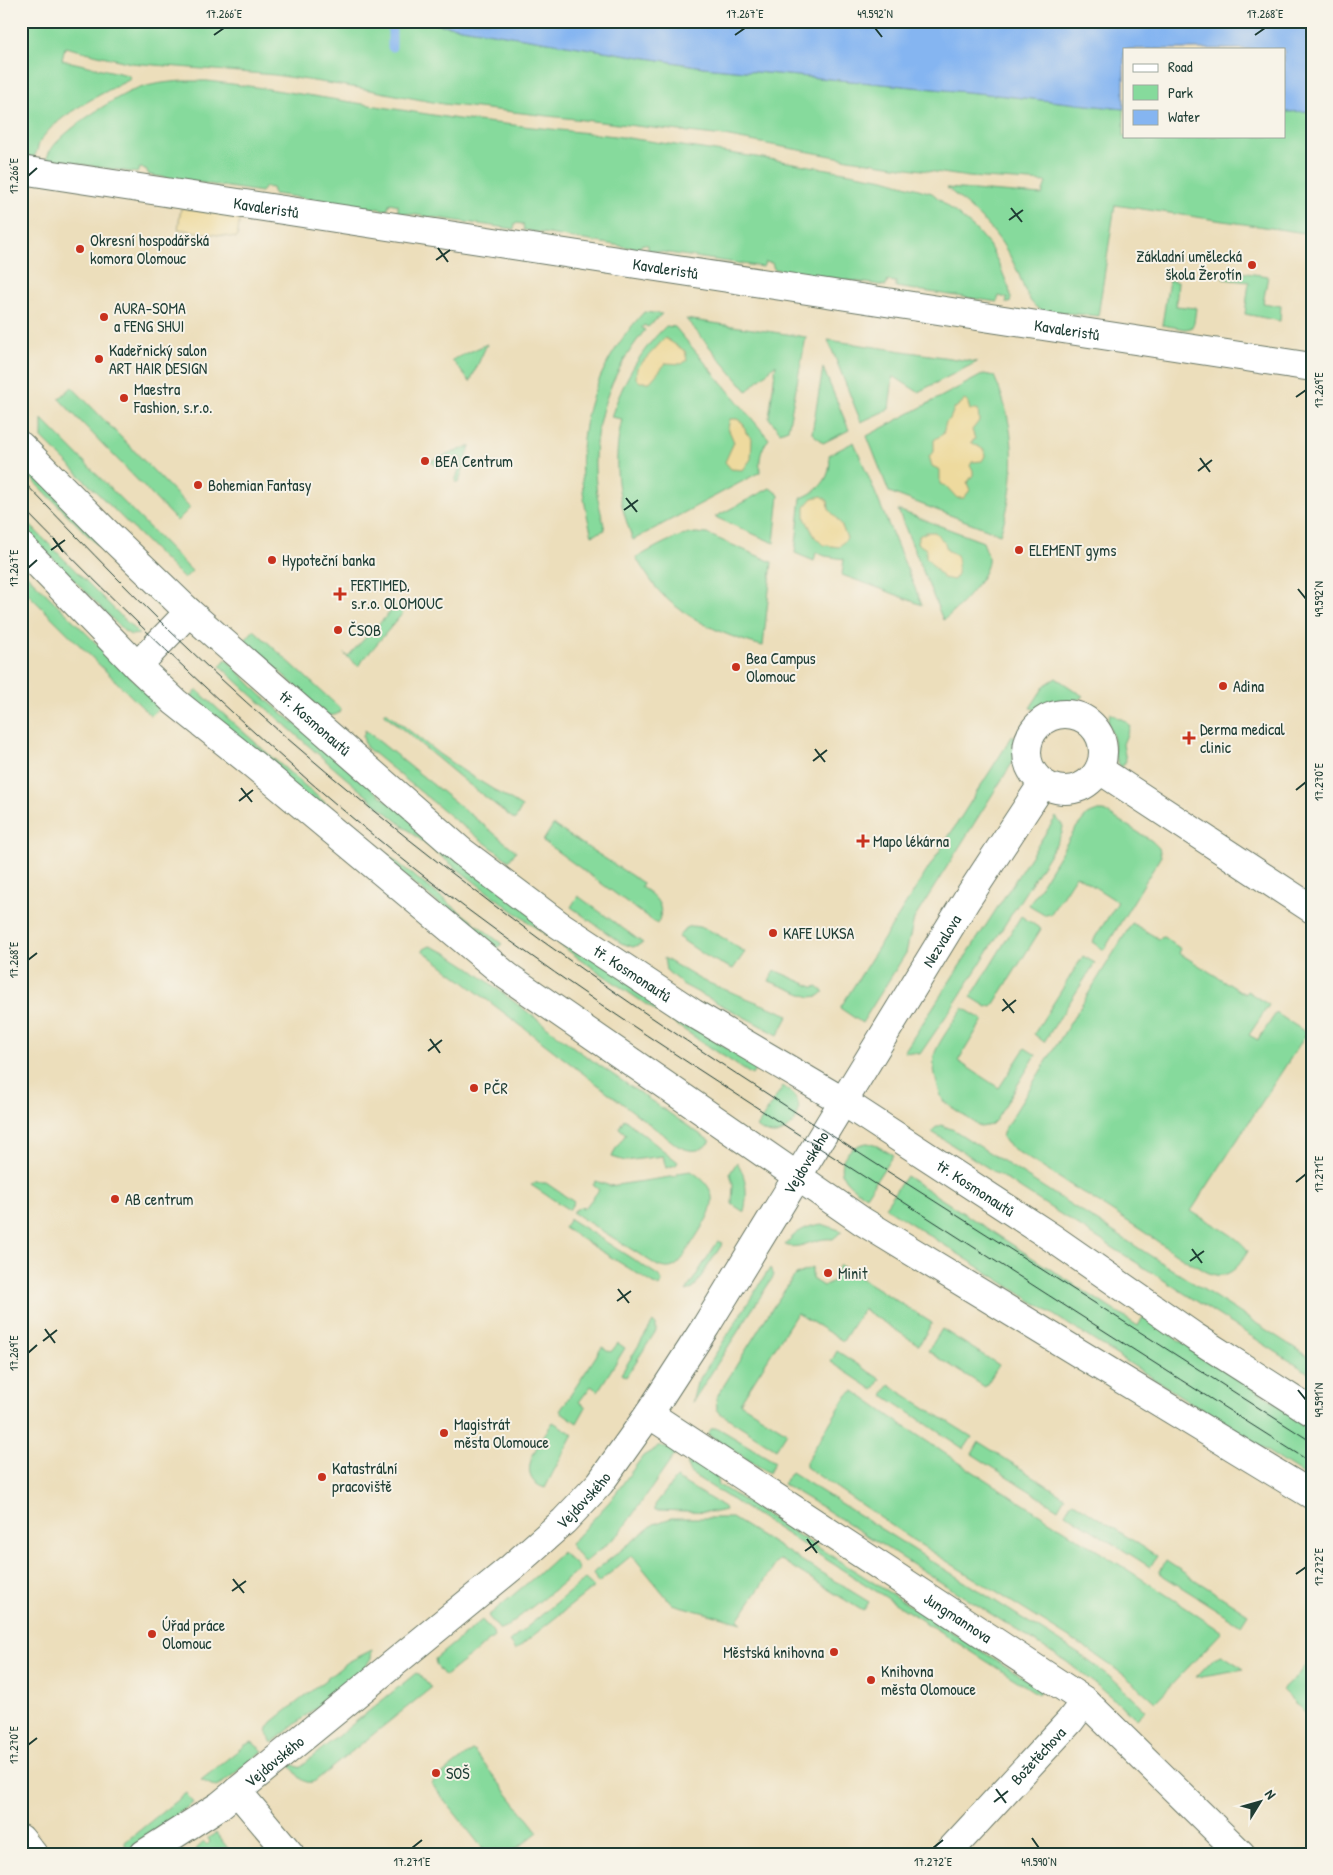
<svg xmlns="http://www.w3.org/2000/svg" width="1333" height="1875" font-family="'Patrick Hand',sans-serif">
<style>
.green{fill:#86da9c;stroke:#528c68}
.sand{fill:#eeda9e;stroke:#868c69}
.water{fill:#85b5f1;stroke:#527992}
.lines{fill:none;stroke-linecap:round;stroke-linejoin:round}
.stream{stroke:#85b5f1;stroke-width:9}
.minor-casing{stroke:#677563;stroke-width:30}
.minor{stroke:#fff;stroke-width:28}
.tram{stroke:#1f3d34;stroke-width:1}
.ticks{fill:none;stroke:#1f3d34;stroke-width:2}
.poi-dot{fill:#c8321e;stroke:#f7f3e8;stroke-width:2}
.labels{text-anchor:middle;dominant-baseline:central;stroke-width:4;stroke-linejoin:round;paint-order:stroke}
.street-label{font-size:16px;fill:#1f3d34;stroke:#f7f3e8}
.poi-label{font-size:16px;fill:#1f3d34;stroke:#f7f3e8;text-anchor:start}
.neatline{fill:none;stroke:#1f3d34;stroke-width:2}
.ticks-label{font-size:12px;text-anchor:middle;fill:#1f3d34}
</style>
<rect width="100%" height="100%" fill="#f7f3e8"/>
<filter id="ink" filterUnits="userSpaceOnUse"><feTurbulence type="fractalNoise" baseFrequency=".02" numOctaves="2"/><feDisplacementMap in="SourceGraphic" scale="10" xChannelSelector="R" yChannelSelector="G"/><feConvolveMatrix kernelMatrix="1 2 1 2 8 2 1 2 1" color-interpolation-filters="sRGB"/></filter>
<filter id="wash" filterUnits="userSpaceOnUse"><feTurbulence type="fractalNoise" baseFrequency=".0096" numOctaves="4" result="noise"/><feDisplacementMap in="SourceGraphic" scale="20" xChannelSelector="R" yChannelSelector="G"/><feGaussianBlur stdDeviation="1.12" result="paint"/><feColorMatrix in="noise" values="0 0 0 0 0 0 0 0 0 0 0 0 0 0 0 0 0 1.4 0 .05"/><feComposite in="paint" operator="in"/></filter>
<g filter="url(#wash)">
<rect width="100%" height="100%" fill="#ecdebb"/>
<g class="green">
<path d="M 21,21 L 418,21 L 703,67 L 987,94 L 1124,109 L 1124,136 L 1284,136 L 1284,112 L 1312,111 L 1312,234 L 1115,205 L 1098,316 L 1043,311 C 1026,305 1023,281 1015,266 C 1000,233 975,211 947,188 L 1042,195 L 1046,182 L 969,177 L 848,159 L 724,136 L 443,104 L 359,88 L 275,75 L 131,63 L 65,47 L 62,60 L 128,75 L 130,77 L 129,80 C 104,92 56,116 41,140 C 37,146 38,152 33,158 L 21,155 L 21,72 L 24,55 L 21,54 Z"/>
<path d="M 184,81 L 207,81 L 256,87 L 458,119 L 615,136 L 776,160 L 884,179 L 932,193 L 975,229 L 989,245 L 998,262 L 1009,288 L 1011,298 L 1010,303 L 1006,303 L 1007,298 L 999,296 L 997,302 L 896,287 L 896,282 L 888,281 L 886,286 L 774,269 L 772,263 L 765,262 L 763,267 L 648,250 L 648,245 L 642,244 L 639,249 L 524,230 L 523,224 L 515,223 L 514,229 L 409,214 L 398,212 L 398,205 L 390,203 L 387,210 L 274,194 L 272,188 L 265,187 L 261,192 L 149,175 L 146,169 L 140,168 L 137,173 L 47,159 C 48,139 115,97 134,90 C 150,84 167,82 184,81 Z"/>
<polygon points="1224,270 1268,276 1263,303 1281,306 1280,321 1245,314 1249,282 1223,279"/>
<polygon points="1169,280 1178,282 1176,306 1196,308 1194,323 1191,328 1185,329 1162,325"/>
<path d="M 644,312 L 662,314 L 648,327 L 644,325 L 642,328 L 645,330 C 609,375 590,427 596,485 C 597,500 602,515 605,530 L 592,535 C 568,451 585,377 644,312 Z"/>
<polygon points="686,319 806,337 788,429 780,432 769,418 776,364 747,391"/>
<path d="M 666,326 L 675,327 L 769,439 C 760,449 759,460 760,472 L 633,540 C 617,498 612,463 622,419 L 611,417 C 623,382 639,352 666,326 Z"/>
<polygon points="828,340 977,362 918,392 893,376 889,409 861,422"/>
<polygon points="487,344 470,382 452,360"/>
<polygon points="823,368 849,430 823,443 812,433"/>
<path d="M 984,374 L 994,376 C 1017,427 1018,482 1000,534 L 889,492 L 867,436 Z"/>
<polygon points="72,387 190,508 177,521 59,399"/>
<polygon points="42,419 192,571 184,579 42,438"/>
<path d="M 854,442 L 922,605 L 884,590 L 842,575 L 844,559 L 825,556 L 816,552 L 814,561 L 795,553 L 801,498 C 820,491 833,476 829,455 Z"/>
<polygon points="470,446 459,482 455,482 462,459 460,457 435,466 431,461"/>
<polygon points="21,457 162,602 162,610 21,468"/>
<polygon points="770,488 779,495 774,543 715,517"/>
<path d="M 898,510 L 983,542 C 985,548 989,555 988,561 C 987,578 957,611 943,620 Z"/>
<polygon points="21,516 139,634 131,635 124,631 21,526"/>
<path d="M 696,533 L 707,534 L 772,562 L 763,646 C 727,637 683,618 658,590 C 650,580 643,569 636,558 C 655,548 674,535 696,533 Z"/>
<polygon points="21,569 160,706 151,716 21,587"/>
<polygon points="398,604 401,608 400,610 403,613 358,666 344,654 348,656"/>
<path d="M 254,630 L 342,710 C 337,715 334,716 327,715 L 245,640 Z"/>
<path d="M 226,659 L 261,695 L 377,793 L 703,1033 L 757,1067 L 752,1075 C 632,996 513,916 402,825 C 339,774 279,720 220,666 Z"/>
<polygon points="1056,678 1083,696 1078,700 1059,704 1041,711 1030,708 1045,685"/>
<path d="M 197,690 C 295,780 396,864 502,944 L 498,947 L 498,951 L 187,702 Z"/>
<polygon points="386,712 439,754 468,774 522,807 515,820 466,782 383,713"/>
<polygon points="1110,713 1127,722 1130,727 1123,744 1126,761 1121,768 1115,756 1114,740 1108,722"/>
<polygon points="365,730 516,851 509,861 455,820 366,747 363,737"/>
<path d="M 1013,735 C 1018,742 1020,749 1016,757 L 914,919 L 906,953 L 862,1023 L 840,1008 Z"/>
<polygon points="1098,811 1104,811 1152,841 1159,848 1161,856 1104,950 1092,942 1118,902 1076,875 1050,915 1047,913 1046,915 1029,905 1076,828 1087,815"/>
<polygon points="1056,817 1063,826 1062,833 1056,844 957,1000 920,1054 904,1052"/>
<path d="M 553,825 L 643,883 L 641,887 C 655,896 667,906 657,924 L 543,841 Z"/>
<polygon points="578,896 643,943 633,947 621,943 571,907"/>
<polygon points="1021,916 1041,929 992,1007 989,1006 987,1007 971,997"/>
<path d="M 1132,923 L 1159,939 L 1162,936 L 1181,949 L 1179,953 L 1245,994 L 1247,991 L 1269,1005 L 1249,1035 L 1258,1040 L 1276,1013 L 1307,1033 L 1191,1211 C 1207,1222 1238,1235 1248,1251 C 1241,1263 1232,1277 1216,1275 C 1201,1273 1156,1240 1141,1230 C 1100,1203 1059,1178 1018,1152 L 1006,1143 L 1002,1137 L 1004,1130 Z"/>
<path d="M 692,926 C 711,927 728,942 745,952 L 733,969 L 709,958 L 678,937 L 686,928 Z"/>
<path d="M 430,946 L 447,953 L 470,968 L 580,1052 L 710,1141 C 701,1153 690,1152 678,1146 L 422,950 Z"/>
<polygon points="1083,956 1095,963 1044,1042 1034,1034"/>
<polygon points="664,958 701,980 789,1015 778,1035 682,984 666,970"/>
<polygon points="774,970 815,988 816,986 824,992 819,996 810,997 769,981"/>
<path d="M 963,1008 L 983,1020 L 958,1061 L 999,1088 L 1025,1048 L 1036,1055 L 996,1120 L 991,1125 L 981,1127 L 944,1102 C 938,1093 932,1067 934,1056 C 936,1045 956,1018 963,1008 Z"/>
<path d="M 783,1086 C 788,1090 794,1094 797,1100 C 804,1115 788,1135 772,1134 C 766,1133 762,1131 757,1127 Z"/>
<polygon points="624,1119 678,1162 676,1165 666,1168 663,1156 625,1161 612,1157 616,1148 626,1134 619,1128"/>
<polygon points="941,1125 954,1130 1312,1359 1312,1375 932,1132 935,1128"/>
<path d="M 868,1143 L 877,1146 L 893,1155 L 866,1196 C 860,1192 852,1188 847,1182 C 832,1165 849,1144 868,1143 Z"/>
<path d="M 737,1162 C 747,1178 748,1194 744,1212 L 732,1204 L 733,1185 L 730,1173 Z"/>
<path d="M 691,1171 C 727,1194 710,1214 692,1243 C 687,1250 682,1263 673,1267 C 668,1269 663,1268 658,1266 L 572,1212 L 580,1207 L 585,1208 L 599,1190 L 593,1185 L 596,1181 L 610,1186 L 677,1176 L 678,1173 Z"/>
<polygon points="906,1176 1138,1326 1143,1317 1312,1426 1312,1480 885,1207"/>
<polygon points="535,1183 546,1183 574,1202 569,1210 531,1185"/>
<polygon points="570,1219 656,1274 661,1278 662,1282 659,1287 564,1228"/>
<path d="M 822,1224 L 842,1231 L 833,1239 C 813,1237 801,1251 785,1245 C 795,1232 806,1226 822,1224 Z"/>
<polygon points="718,1241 723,1243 693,1289 686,1291"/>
<polygon points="840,1265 932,1323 919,1345 863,1309 843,1341 797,1313 740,1403 787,1432 776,1449 720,1413 717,1409 716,1398 769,1313 793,1278 796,1275 812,1268 812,1279 823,1286 833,1281 834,1274 835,1274"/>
<polygon points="770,1268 774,1275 773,1277 692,1403 697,1383"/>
<polygon points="653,1322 656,1325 656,1331 626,1377 621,1374"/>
<polygon points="942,1329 999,1365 985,1387 928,1351"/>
<polygon points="618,1343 625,1348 598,1391 591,1386 579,1402 586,1407 577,1423 560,1411 602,1347 611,1352"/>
<polygon points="837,1351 880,1379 873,1390 831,1362"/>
<polygon points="889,1385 972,1437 964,1449 883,1395"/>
<path d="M 854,1391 C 973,1477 1101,1549 1222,1632 L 1155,1702 L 1124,1675 L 1090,1651 L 913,1540 L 806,1467 L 806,1462 L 847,1395 Z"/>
<path d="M 553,1422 L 573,1434 L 545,1488 C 511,1477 542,1439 553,1422 Z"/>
<polygon points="712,1428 718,1428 775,1462 769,1473 707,1434"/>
<polygon points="979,1442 1065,1497 1058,1509 972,1454"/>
<polygon points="660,1446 679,1449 619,1534 584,1563 570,1544 610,1501 643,1456"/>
<polygon points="690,1456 716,1472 719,1485 1042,1689 1038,1694 690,1473 687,1466"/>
<polygon points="791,1472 1082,1656 1110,1677 1146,1710 1137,1719 1103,1690 1067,1662 825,1509 783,1484"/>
<polygon points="676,1478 724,1507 725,1510 716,1512 655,1510 655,1505"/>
<polygon points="1072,1501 1157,1556 1150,1567 1065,1513"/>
<polygon points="671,1518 732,1518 869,1602 863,1611 781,1560 778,1561 738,1620 742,1623 672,1604 632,1555 598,1583 593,1573 595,1571 654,1524"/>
<polygon points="562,1552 577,1566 578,1571 505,1628 500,1630 488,1616 537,1575"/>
<polygon points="1166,1561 1248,1614 1241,1625 1159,1573"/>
<polygon points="585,1579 594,1587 515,1650 509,1642"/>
<polygon points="482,1620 493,1632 494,1637 445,1676 436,1665 435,1659"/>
<polygon points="372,1650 371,1658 364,1669 272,1743 266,1731 272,1722 348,1662"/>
<polygon points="1312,1654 1312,1720 1282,1690 1298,1675"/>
<polygon points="1222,1655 1244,1669 1196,1677 1214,1658"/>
<path d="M 416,1673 L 420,1675 L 431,1688 L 315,1781 C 303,1787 296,1772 289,1764 L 290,1763 L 298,1767 L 301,1766 Z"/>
<polygon points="252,1742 263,1751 220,1785 216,1787 201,1780 245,1745"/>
<polygon points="473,1750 538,1832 510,1854 487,1854 431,1783"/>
<polygon points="186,1793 193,1803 126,1852 125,1842"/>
<polygon points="216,1833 230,1851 226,1854 195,1854 193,1852 204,1842 207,1845 210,1842 208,1838"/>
<polygon points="57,1845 69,1846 88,1854 47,1854 40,1847"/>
</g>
<g class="sand">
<polygon points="181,208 240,217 237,238 178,229"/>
<polygon points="665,338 685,351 687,360 682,364 666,363 650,382 640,382 636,378 637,368"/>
<polygon points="965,400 968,403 970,410 978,410 979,421 972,430 975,439 971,442 984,450 985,456 982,461 972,462 970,466 973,470 973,475 967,483 970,490 964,498 957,498 946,486 940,484 940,470 932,466 929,456 934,452 934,440 943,434 946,422 950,419 954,409"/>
<polygon points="730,419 737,419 743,423 746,433 752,438 751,459 743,470 731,469 725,462 734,442 728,428"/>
<polygon points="822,496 828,501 829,509 841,524 847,538 839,547 823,545 815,537 805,518 805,507 813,498"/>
<path d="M 927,532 L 935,532 L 945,543 L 947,550 L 956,555 C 959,564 959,572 954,580 L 943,578 L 926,557 L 926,549 L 917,543 L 919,536 Z"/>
</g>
<polygon class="water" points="418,21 1312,21 1312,111 1284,112 1284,49 1124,49 1124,109 987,94 703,67"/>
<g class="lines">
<polyline class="stream" points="392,47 392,21"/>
</g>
</g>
<g filter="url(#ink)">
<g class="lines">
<defs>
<g id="minor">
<path id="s1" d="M 21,170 L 1312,367"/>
<path id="s2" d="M 21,446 L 105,531 L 189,612 L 461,851 L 558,924 L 693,1013 L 844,1102 L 1051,1237 L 1195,1337 L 1312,1412"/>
<polyline points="21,546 137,666 175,702 254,765 507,976 862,1221 1312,1495"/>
<polyline points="137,666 189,612"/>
<circle cx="1065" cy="752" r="38"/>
<polyline points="1100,770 1312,909"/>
<path id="s3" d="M 649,1414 L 1085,1701 L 1241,1854"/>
<polyline points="237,1791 290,1854"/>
<polyline points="21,1839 33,1854"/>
<path id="s4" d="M 144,1854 L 219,1806 L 512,1567 L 564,1521 L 600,1483 L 649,1414 L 706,1326 L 967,899 L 1043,783"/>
<path id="s5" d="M 947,1854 L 1070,1721 L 1085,1701"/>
</g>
</defs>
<use href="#minor" class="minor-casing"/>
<use href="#minor" class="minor"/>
<g class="tram">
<path d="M 21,479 C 70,530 119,581 169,630 C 270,728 379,818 491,903 C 618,999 753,1085 887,1171 C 1029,1261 1170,1351 1312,1442"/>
<path d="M 21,506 C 148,636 278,761 420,873 C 537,965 662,1046 787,1127 C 961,1239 1136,1352 1312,1463"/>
</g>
</g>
</g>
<path class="ticks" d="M 875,28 L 882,37M 214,35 L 224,28M 735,35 L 745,28M 1255,35 L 1265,28M 28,176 L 37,168M 1011,208 L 1022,222M 1009,220 L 1023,210M 438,248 L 448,262M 436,260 L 450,250M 1296,397 L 1306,390M 1200,458 L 1210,472M 1198,471 L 1212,460M 626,498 L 637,512M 624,510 L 638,500M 53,538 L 63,552M 51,550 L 65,540M 28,568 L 37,560M 1298,589 L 1306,599M 815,749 L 825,762M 813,761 L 827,750M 241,788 L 252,802M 1296,790 L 1306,782M 239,801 L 253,790M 28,960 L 37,953M 1003,999 L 1014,1013M 1002,1011 L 1016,1000M 430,1039 L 440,1053M 428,1051 L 442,1040M 1296,1182 L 1306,1174M 1192,1249 L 1202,1263M 1190,1261 L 1204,1251M 618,1289 L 629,1303M 617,1301 L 631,1291M 45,1329 L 55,1343M 43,1341 L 57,1330M 28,1353 L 37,1345M 1298,1390 L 1306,1400M 807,1539 L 817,1553M 805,1551 L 819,1541M 1296,1574 L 1306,1567M 233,1579 L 244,1593M 232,1591 L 246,1581M 28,1745 L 37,1738M 996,1789 L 1006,1803M 994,1802 L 1008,1791M 1032,1838 L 1039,1848M 412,1848 L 422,1840M 933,1848 L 943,1840"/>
<g class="poi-dot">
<circle cx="80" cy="249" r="5"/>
<circle cx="1252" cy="265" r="5"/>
<circle cx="104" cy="317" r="5"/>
<circle cx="99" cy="359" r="5"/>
<circle cx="124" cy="398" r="5"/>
<circle cx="425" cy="461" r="5"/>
<circle cx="198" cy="485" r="5"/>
<circle cx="1019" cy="550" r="5"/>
<circle cx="272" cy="560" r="5"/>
<path d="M337.5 586.5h5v5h5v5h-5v5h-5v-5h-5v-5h5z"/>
<circle cx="338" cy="630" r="5"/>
<circle cx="736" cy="667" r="5"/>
<circle cx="1223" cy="686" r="5"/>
<path d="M1186.5 730.5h5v5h5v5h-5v5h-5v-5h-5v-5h5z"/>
<path d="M860.5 833.5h5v5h5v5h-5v5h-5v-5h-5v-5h5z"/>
<circle cx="773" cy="933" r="5"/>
<circle cx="474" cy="1088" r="5"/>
<circle cx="115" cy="1199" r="5"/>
<circle cx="828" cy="1273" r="5"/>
<circle cx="444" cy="1433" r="5"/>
<circle cx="322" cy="1477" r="5"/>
<circle cx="152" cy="1634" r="5"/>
<circle cx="834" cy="1652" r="5"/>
<circle cx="871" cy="1680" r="5"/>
<circle cx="436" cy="1773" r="5"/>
</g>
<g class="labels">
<g class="street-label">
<text stroke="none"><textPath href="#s1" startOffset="248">Kavaleristů</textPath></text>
<text stroke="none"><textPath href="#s1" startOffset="652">Kavaleristů</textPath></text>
<text stroke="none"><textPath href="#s1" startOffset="1058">Kavaleristů</textPath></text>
<text stroke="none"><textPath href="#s2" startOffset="404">tř. Kosmonautů</textPath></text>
<text stroke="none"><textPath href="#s4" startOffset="1230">Nezvalova</textPath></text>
<text stroke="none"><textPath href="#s2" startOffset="809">tř. Kosmonautů</textPath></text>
<text stroke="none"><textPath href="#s4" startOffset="970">Vejdovského</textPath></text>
<text stroke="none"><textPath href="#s2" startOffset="1214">tř. Kosmonautů</textPath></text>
<text stroke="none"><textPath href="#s4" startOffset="565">Vejdovského</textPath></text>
<text stroke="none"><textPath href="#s3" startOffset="370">Jungmannova</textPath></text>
<text stroke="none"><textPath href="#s5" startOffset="134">Božetěchova</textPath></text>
<text stroke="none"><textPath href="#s4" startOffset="160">Vejdovského</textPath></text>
</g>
<g class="poi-label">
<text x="90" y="240">Okresní hospodářská<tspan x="90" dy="18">komora Olomouc</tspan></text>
<text x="1242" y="256" text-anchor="end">Základní umělecká<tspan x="1242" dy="18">škola Žerotín</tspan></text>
<text x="114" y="308">AURA-SOMA<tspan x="114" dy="18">a FENG SHUI</tspan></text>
<text x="109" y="350">Kadeřnický salon<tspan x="109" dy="18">ART HAIR DESIGN</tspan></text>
<text x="134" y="389">Maestra<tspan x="134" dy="18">Fashion, s.r.o.</tspan></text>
<text x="435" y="461">BEA Centrum</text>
<text x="208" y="485">Bohemian Fantasy</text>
<text x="1029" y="550">ELEMENT gyms</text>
<text x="282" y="560">Hypoteční banka</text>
<text x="351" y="585">FERTIMED,<tspan x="351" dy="18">s.r.o. OLOMOUC</tspan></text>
<text x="348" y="630">ČSOB</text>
<text x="746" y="658">Bea Campus<tspan x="746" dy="18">Olomouc</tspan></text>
<text x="1233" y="686">Adina</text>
<text x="1200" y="729">Derma medical<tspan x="1200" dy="18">clinic</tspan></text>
<text x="873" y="841">Mapo lékárna</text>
<text x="783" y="933">KAFE LUKSA</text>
<text x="484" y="1088">PČR</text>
<text x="125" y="1199">AB centrum</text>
<text x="838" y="1273">Minit</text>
<text x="454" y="1424">Magistrát<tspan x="454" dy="18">města Olomouce</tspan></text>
<text x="332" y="1468">Katastrální<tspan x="332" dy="18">pracoviště</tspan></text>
<text x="162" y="1625">Úřad práce<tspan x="162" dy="18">Olomouc</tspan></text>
<text x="824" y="1652" text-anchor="end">Městská knihovna</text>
<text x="881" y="1671">Knihovna<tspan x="881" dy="18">města Olomouce</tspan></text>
<text x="446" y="1773">SOŠ</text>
</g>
</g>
<rect width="1333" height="1875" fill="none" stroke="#f7f3e8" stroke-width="55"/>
<rect x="1123" y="48" width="162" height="90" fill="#f7f3e8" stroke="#a1aaa0"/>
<rect x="1133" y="64" width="25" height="8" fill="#ffffff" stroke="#a1aaa0"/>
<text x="1168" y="72" font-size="15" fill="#1f3d34">Road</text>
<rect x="1133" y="85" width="25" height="15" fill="#86da9c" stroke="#a1aaa0"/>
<text x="1168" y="98" font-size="15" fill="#1f3d34">Park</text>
<rect x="1133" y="110" width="25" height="15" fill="#85b5f1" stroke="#a1aaa0"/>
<text x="1168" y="122" font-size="15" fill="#1f3d34">Water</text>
<g transform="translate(1260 1802) rotate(53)" stroke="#f7f3e8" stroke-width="4" paint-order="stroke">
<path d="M0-4L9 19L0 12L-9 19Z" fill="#1f3d34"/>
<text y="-8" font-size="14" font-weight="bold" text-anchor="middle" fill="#1f3d34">N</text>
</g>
<rect x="28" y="28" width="1278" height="1820" class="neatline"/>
<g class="ticks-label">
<text x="224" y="18">17.266°E</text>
<text x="745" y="18">17.267°E</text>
<text x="875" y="18">49.592°N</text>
<text x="1265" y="18">17.268°E</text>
<text transform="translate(14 176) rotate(-90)" y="4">17.266°E</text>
<text transform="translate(1319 390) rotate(-90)" y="4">17.269°E</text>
<text transform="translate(14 568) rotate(-90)" y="4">17.267°E</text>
<text transform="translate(1319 599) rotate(-90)" y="4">49.592°N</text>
<text transform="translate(1319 782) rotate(-90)" y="4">17.270°E</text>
<text transform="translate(14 960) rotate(-90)" y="4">17.268°E</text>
<text transform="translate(1319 1174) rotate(-90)" y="4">17.271°E</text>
<text transform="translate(14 1353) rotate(-90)" y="4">17.269°E</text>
<text transform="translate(1319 1400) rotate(-90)" y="4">49.591°N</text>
<text transform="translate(1319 1567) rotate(-90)" y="4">17.272°E</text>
<text transform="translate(14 1745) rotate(-90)" y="4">17.270°E</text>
<text x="412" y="1866">17.271°E</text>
<text x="933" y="1866">17.272°E</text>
<text x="1039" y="1866">49.590°N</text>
</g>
</svg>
